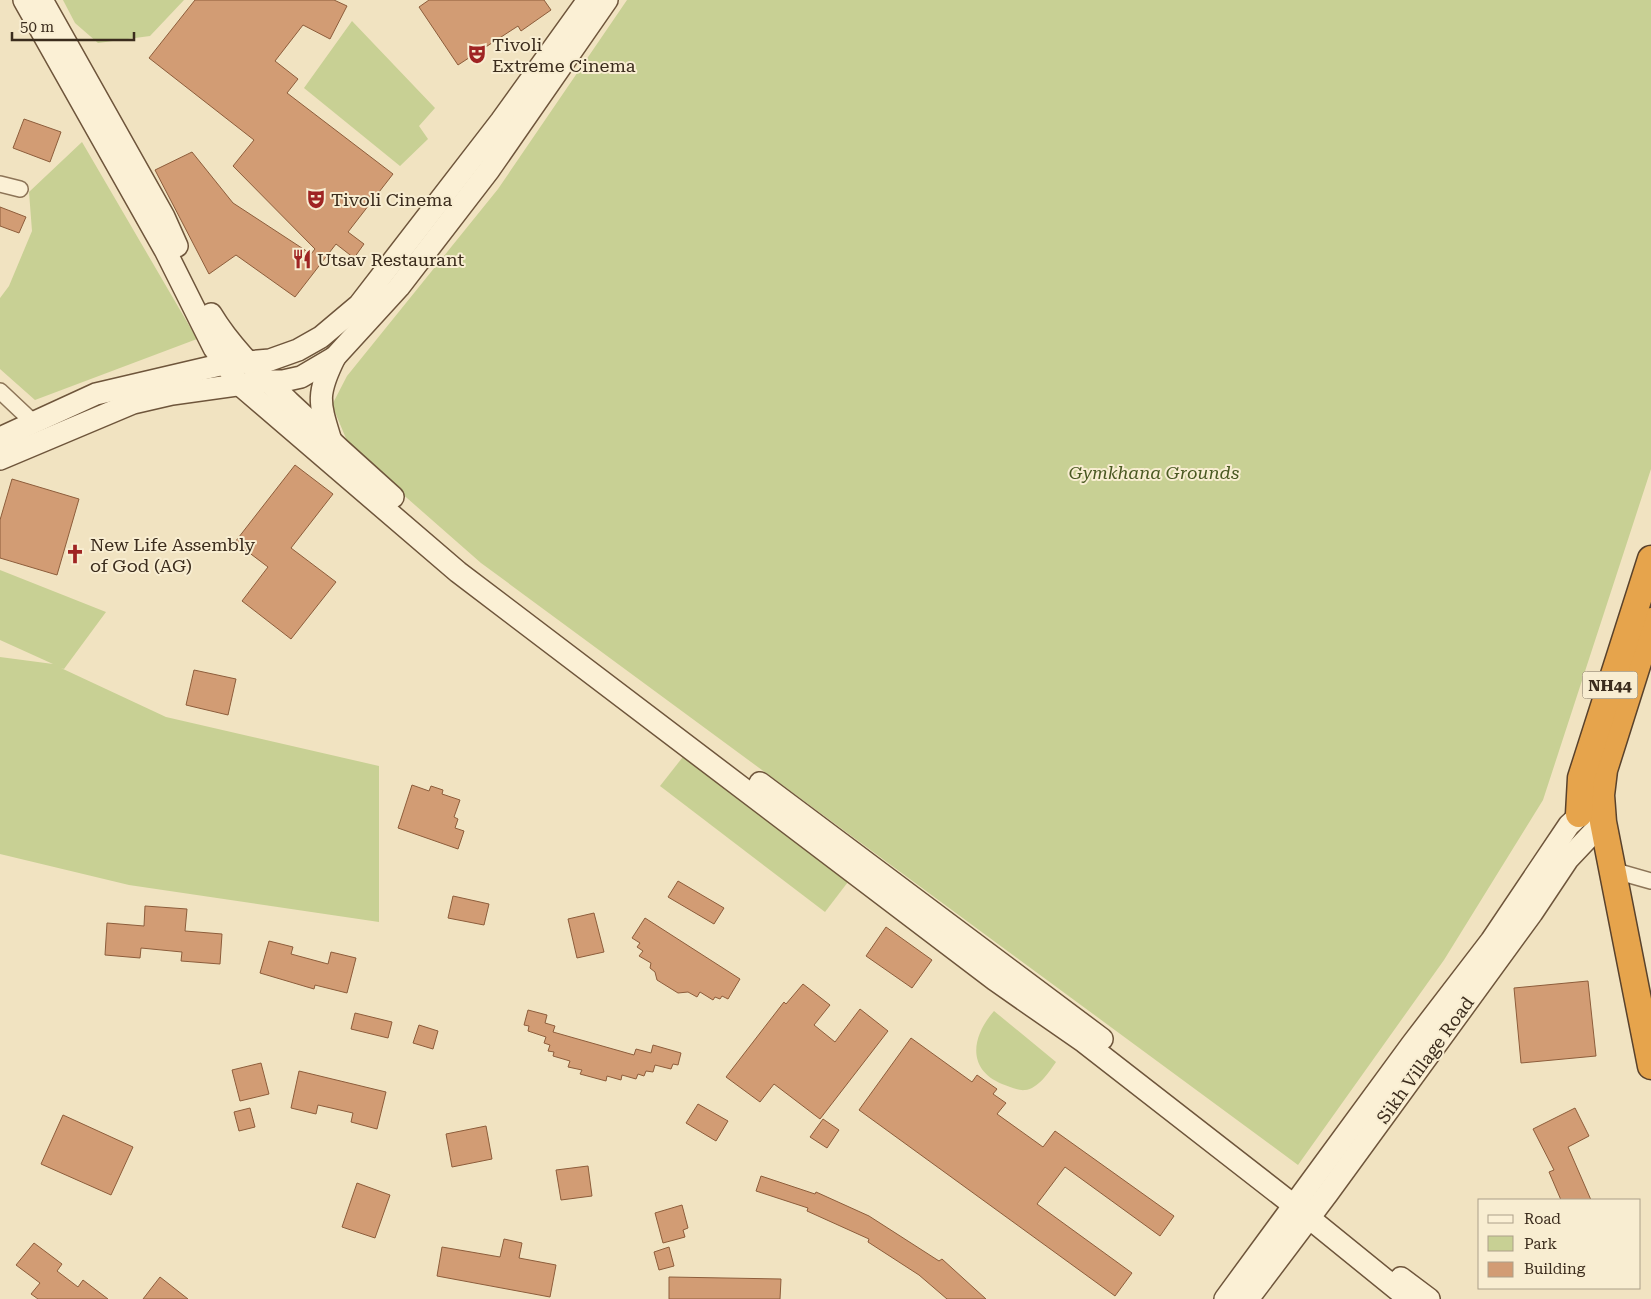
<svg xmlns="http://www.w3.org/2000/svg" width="1651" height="1299" font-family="'Roboto Serif',serif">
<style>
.green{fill:#c8d094}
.building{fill:#d29c74;stroke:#8d5d3b}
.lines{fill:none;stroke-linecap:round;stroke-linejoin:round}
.street-casing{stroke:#8c7457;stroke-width:18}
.secondary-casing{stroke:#6e553b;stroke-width:24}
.highway-casing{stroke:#59422c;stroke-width:29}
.street{stroke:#fbf0d5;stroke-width:15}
.secondary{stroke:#fbf0d5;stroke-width:21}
.highway{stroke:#e6a44c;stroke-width:26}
.labels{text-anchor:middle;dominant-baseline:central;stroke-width:4;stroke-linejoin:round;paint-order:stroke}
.shield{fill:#f8edd1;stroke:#746653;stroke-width:1}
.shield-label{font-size:16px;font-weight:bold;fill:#3b2c1d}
.poi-label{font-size:18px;fill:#3b2c1d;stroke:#f8edd1;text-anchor:start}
.park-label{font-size:18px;font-style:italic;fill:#4a5922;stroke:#f8edd1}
.street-label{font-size:18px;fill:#3b2c1d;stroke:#f8edd1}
</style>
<rect width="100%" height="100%" fill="#f1e3c1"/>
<g class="green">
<polygon points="63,0 184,0 150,36 98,43 75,23"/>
<polygon points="627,0 1651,0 1651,469 1543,800 1444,960 1298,1165 481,563 350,448 332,405 347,376 498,189"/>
<polygon points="352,21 435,108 419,126 428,139 400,166 304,88"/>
<polygon points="82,142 197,339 35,400 0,369 0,298 9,286 32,231 29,192"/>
<polygon points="0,570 106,612 64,669 61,668 166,717 379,766 379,922 129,885 0,854 0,657 53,664 0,640"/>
<polygon points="686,753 851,878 825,912 660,786"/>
<path d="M 994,1011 L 1056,1062 C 1049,1072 1038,1089 1025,1090 C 1018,1091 1008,1086 1002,1084 C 966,1069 972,1036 994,1011 Z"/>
</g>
<g class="building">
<polygon points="195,0 334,0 347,6 330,39 303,25 275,61 298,79 287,93 393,174 348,232 364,244 354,258 336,244 295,297 236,255 209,274 155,170 192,152 233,203 311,254 315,249 233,166 254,140 149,58"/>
<polygon points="429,0 544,0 551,10 521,31 518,26 458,65 419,7"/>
<polygon points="24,119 61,132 50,162 13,148"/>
<polygon points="0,207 26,217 19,233 0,226"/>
<polygon points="295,465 333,494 291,548 336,582 291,639 242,601 268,567 235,542"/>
<polygon points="12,479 79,499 57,575 0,558 0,520"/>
<polygon points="194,670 236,679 228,715 186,705"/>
<polygon points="412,785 429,791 431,786 443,790 442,794 460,800 454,817 458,819 455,828 464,831 458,849 398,828"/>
<polygon points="678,881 724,908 714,924 668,897"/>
<polygon points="453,896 489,904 484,925 448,918"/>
<polygon points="145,906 187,909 185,931 222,934 220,964 181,961 182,952 141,948 140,958 105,955 107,923 144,926"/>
<polygon points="594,913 604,952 577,958 568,919"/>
<polygon points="645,918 740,979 728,999 722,996 720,999 715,997 713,1000 700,992 697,997 688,992 678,993 657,980 655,972 650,968 651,963 639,956 643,951 637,947 640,943 632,938"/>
<polygon points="886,927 932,960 912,988 866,956"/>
<polygon points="269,941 293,947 291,954 328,964 331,952 356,958 347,993 315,985 314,989 260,973"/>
<polygon points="1588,981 1596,1056 1521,1063 1514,988"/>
<polygon points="803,984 830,1005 814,1025 835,1042 860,1009 888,1031 820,1119 774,1084 760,1102 726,1077 784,1002 786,1004"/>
<polygon points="528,1010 547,1015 545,1023 555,1026 553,1032 634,1055 636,1049 651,1053 653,1045 681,1053 678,1065 673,1064 671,1069 655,1065 653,1072 646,1071 644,1076 638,1074 636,1079 622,1075 621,1080 607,1076 606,1081 580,1074 582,1070 568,1067 570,1061 553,1056 554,1052 548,1051 550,1045 544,1043 546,1037 528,1031 529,1026 524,1025"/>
<polygon points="355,1013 392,1022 388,1038 351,1029"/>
<polygon points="419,1025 438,1031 433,1049 413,1043"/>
<polygon points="911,1038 972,1082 977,1075 997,1089 993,1094 1006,1103 997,1114 1043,1147 1055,1131 1174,1216 1160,1236 1065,1167 1037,1204 1132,1273 1115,1296 859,1110"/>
<polygon points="261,1063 269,1094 240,1101 232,1070"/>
<polygon points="299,1071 386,1092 377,1129 351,1122 353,1113 318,1105 316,1114 291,1108"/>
<polygon points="698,1104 728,1121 716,1141 686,1123"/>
<polygon points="250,1108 255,1127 239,1131 234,1112"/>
<polygon points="1575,1108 1589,1136 1568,1147 1591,1200 1561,1200 1549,1172 1554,1170 1533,1129"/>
<polygon points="63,1115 133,1147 111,1195 41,1164"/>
<polygon points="823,1119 839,1130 827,1148 810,1137"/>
<polygon points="486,1126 492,1159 452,1167 446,1134"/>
<polygon points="588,1166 592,1196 561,1200 556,1170"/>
<polygon points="761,1176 815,1194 816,1192 869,1216 939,1261 942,1259 986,1299 947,1299 919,1275 868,1242 869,1239 807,1211 808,1208 756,1191"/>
<polygon points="357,1183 390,1195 375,1238 342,1227"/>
<polygon points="682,1205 688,1228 683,1230 685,1237 663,1243 655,1213"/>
<polygon points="504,1239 522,1243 519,1258 556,1265 550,1297 437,1276 442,1247 500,1257"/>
<polygon points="34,1243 62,1264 57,1271 78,1287 83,1280 108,1299 38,1299 31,1294 40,1283 16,1265"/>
<polygon points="669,1247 674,1266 659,1270 654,1252"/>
<polygon points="160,1277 188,1299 143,1299"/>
<polygon points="669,1277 781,1279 780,1299 669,1299"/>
</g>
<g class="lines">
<defs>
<g id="street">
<polyline points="0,184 20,189"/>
<polyline points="0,391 34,423"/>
<polyline points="1612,870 1651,881"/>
</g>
<g id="secondary">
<polyline points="24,0 165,250 214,348 240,385 458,572 995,980 1084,1042 1287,1200 1409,1299"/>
<polyline points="42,0 164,217 177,246"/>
<path d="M 211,314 C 232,349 260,374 289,402 C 323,434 358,466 393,497"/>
<polyline points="0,438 96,394 224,364 270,360 298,350 321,337 359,305 501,121 588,0"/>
<path d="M 331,441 C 319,402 316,395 335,357"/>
<polyline points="0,459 133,403 172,394 266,381 283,381 301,377 335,357 399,287 489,170 607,0"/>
<polyline points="760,783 1102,1039"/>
<polyline points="1401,1278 1429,1299"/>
<polyline points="1225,1299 1412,1044 1491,941 1569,825 1592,804"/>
<polyline points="1248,1299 1328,1193 1532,913 1568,859 1603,822"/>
</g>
<g id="highway">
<polyline points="1651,621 1604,770 1601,795 1603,822 1651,1066"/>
<polyline points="1579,814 1581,778 1651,559"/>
</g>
</defs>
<use href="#street" class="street-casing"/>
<use href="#secondary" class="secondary-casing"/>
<use href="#highway" class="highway-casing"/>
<use href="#street" class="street"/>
<use href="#secondary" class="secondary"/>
<use href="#highway" class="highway"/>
</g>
<defs>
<symbol id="theatre-bare" viewBox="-9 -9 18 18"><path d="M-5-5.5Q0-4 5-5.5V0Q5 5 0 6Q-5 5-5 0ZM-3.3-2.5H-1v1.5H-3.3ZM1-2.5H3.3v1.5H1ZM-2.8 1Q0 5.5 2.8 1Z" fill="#9f2423" stroke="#f8edd1" stroke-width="2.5" paint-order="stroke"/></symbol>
<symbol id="restaurant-bare" viewBox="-9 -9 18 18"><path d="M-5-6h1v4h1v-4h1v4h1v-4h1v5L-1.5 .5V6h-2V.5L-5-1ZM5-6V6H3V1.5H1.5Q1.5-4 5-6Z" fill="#9f2423" stroke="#f8edd1" stroke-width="2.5" paint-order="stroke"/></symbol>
<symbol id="church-bare" viewBox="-9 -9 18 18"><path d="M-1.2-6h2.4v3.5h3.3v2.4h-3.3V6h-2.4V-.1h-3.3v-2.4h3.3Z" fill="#9f2423" stroke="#f8edd1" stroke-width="2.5" paint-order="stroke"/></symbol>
</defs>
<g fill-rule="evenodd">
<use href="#theatre-bare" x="463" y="40" width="28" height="28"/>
<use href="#theatre-bare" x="302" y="185" width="28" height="28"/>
<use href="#restaurant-bare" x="288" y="245" width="28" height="28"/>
<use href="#church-bare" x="61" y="540" width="28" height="28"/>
</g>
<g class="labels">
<rect class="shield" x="1582.5" y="671.5" width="55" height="27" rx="4"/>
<g class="shield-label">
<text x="1610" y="685">NH44</text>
</g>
<g class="poi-label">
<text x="492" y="44">Tivoli<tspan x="492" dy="21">Extreme Cinema</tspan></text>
<text x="331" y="199">Tivoli Cinema</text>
<text x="317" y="259">Utsav Restaurant</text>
<text x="90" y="544">New Life Assembly<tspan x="90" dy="21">of God (AG)</tspan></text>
</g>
<g class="park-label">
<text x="1154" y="472">Gymkhana Grounds</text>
</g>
<g class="street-label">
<text transform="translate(1425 1060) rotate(-54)">Sikh Village Road</text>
</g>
</g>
<rect x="1478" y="1199" width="162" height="90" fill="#f8edd1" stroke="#aca089"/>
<rect x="1488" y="1215" width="25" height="8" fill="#fbf0d5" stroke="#aca089"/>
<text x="1524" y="1224" font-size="15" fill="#3b2c1d">Road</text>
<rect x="1488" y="1236" width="25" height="15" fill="#c8d094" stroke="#aca089"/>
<text x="1524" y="1249" font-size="15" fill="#3b2c1d">Park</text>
<rect x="1488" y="1262" width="25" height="15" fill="#d29c74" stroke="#aca089"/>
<text x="1524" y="1274" font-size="15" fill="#3b2c1d">Building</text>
<path d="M12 32v8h122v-8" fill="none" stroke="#3b2c1d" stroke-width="2.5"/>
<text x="20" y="32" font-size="15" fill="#3b2c1d" stroke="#f8edd1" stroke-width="4" paint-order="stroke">50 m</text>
</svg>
